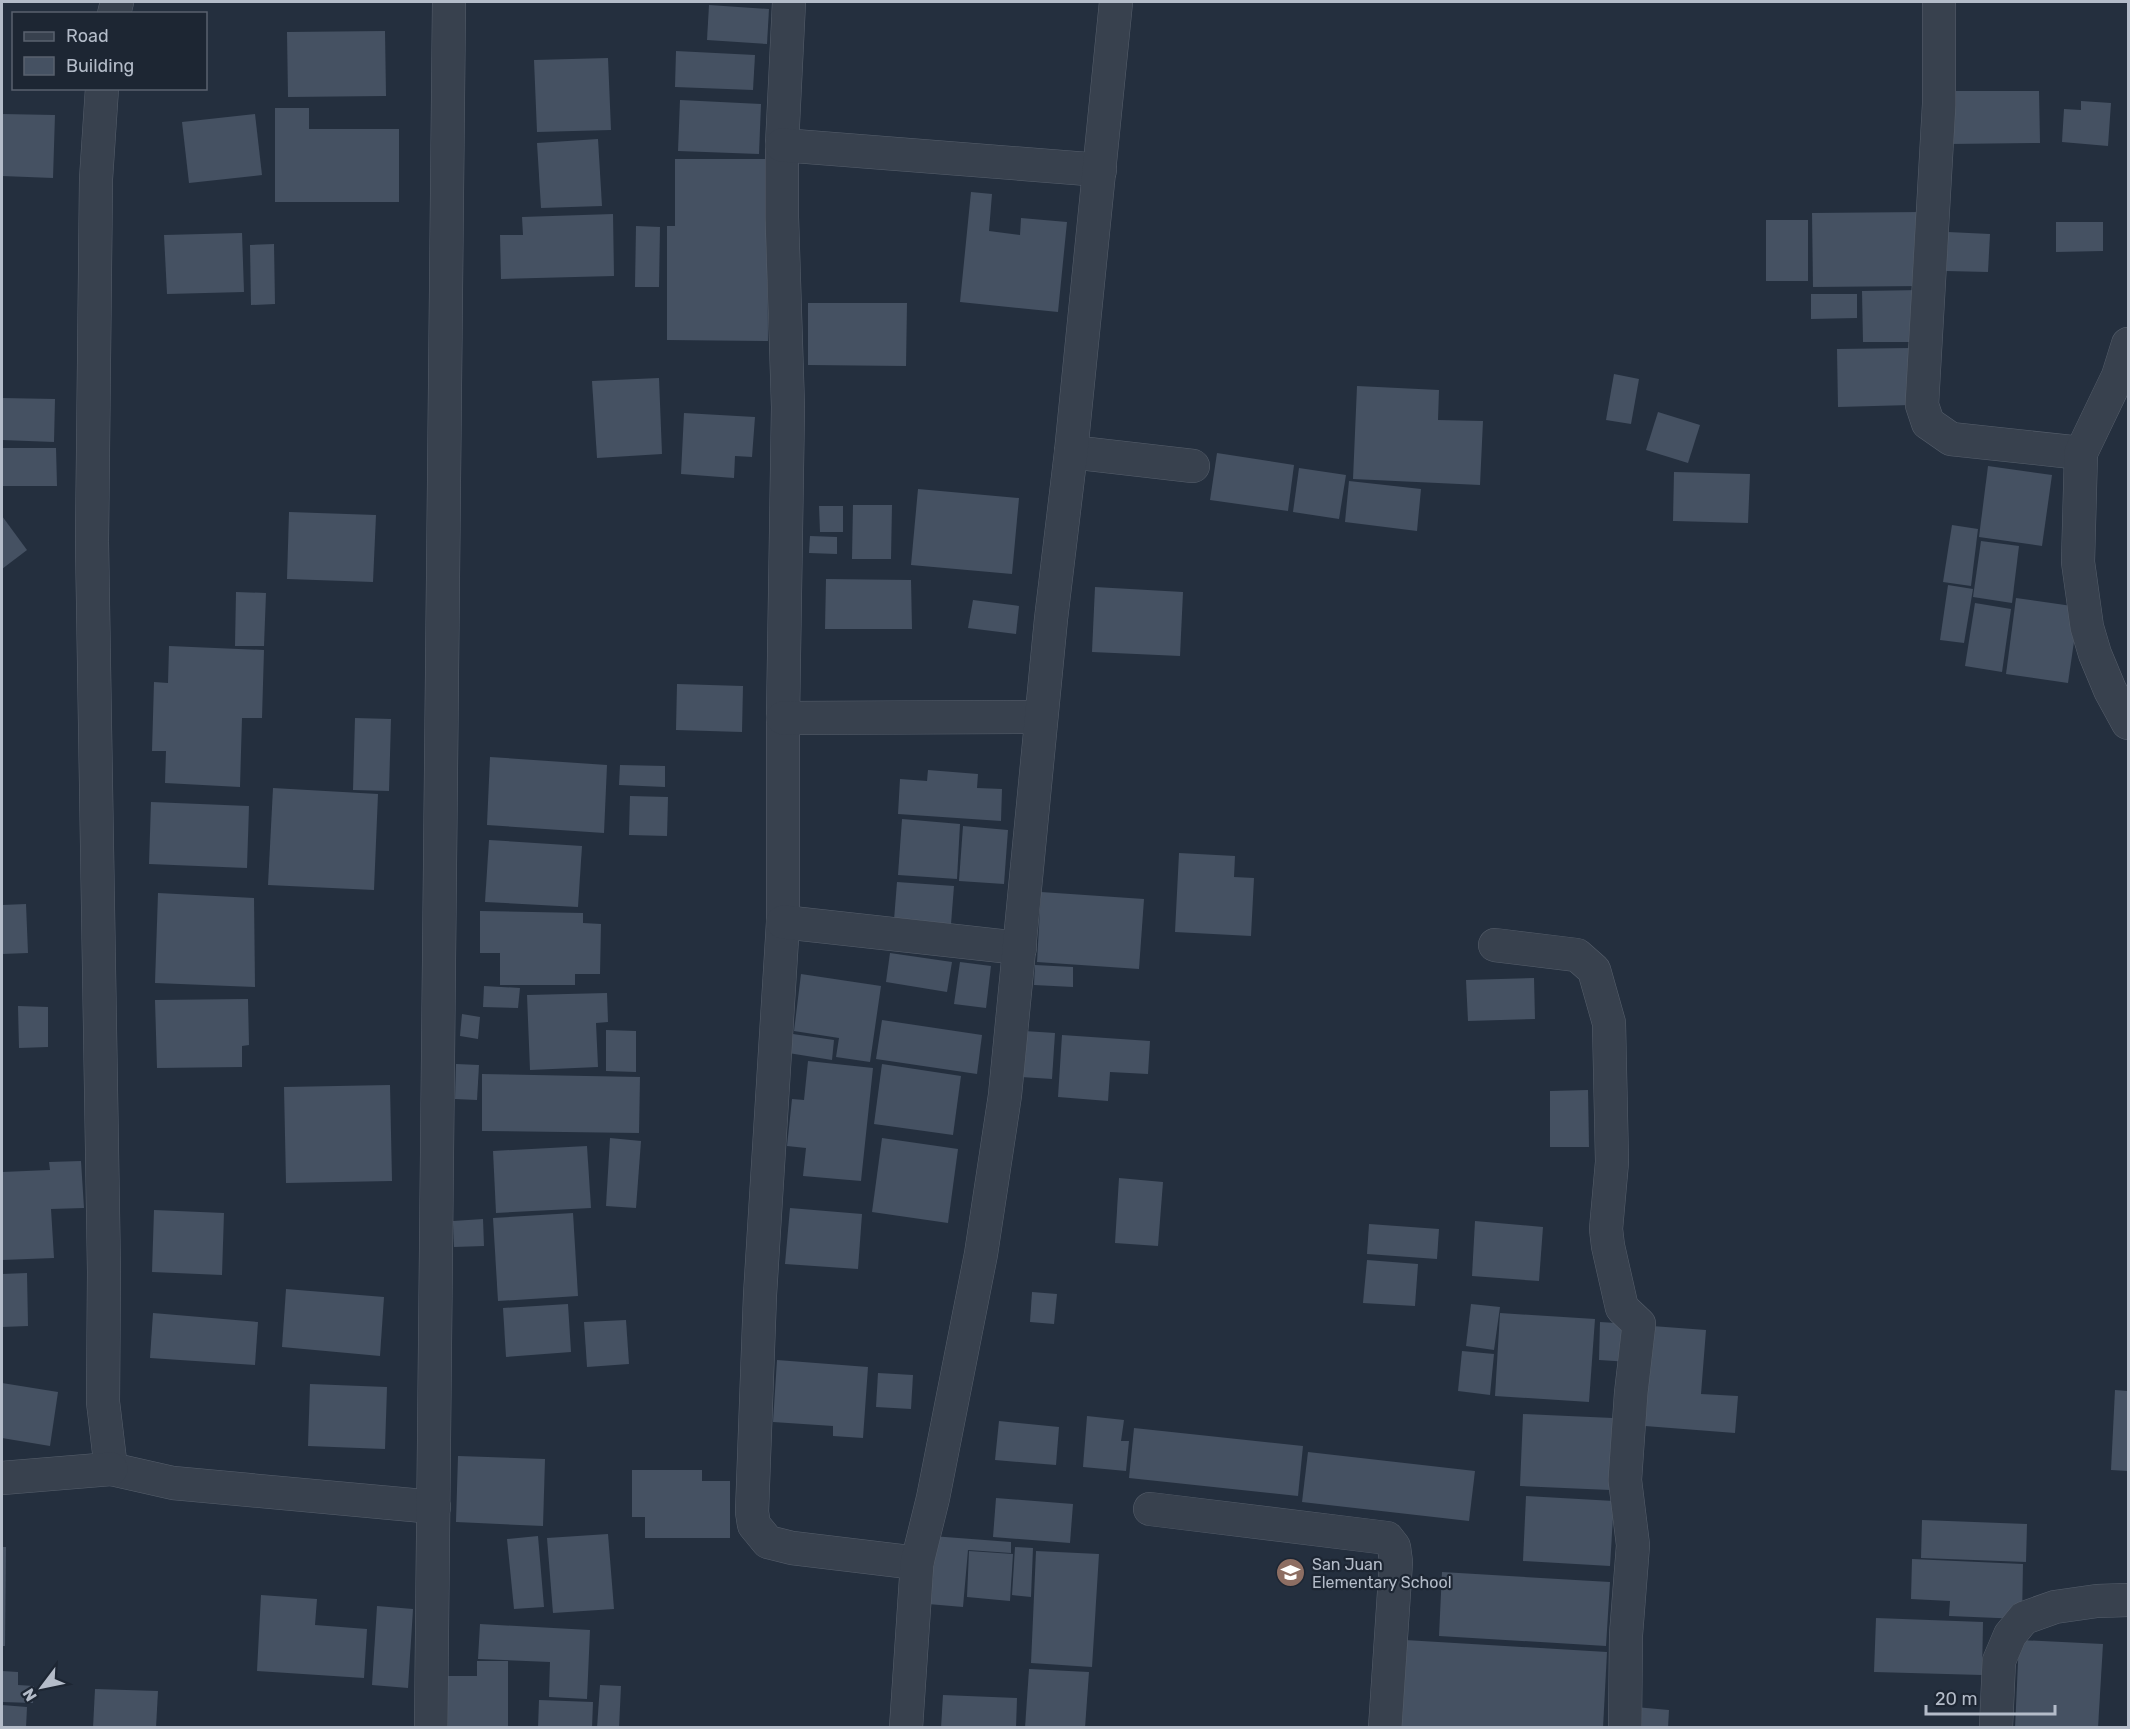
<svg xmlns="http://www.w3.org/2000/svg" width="2130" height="1729" font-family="Rubik,sans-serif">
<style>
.building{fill:#455162}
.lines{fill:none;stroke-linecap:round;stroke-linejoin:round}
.minor-casing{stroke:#565f6c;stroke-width:34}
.minor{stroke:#38414e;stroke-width:33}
.labels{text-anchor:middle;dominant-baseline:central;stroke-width:4.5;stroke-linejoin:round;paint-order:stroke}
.poi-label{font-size:16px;fill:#b4bcc9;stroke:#1d2633;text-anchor:start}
</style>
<rect width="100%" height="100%" fill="#242f3e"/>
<g class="building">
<polygon points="709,5 769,9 767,44 707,40"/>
<polygon points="385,31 386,96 288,97 287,32"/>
<polygon points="676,51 755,55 753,90 675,87"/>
<polygon points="608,58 611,130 537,132 534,60"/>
<polygon points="1948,91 2039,91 2040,143 1949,144"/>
<polygon points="680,100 761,104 759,154 678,151"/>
<polygon points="2081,101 2111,103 2108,146 2062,142 2064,109 2081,110"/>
<polygon points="275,108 309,108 309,129 399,129 399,202 275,202"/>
<polygon points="2,114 55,115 53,178 2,176"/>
<polygon points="255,114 262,175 189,183 182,122"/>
<polygon points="598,139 602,206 541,208 537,143"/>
<polygon points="675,159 767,159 768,341 667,340 667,226 675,226"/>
<polygon points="971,192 992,194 989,231 1020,235 1021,218 1067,222 1058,312 960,302"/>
<polygon points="1922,212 1923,286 1813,287 1812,213"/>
<polygon points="613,214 614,276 501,279 500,235 523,235 522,217"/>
<rect x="1766" y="220" width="42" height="61"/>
<polygon points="2056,222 2103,222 2103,251 2056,252"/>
<polygon points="636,226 660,227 659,287 635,287"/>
<polygon points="1948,232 1990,234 1988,272 1946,271"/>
<polygon points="242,233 244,292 167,294 164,235"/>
<polygon points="274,244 275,304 251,305 250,245"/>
<polygon points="1921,290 1922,342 1863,342 1862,291"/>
<polygon points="1811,294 1857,294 1857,318 1811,319"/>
<polygon points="808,303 907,303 906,366 808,365"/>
<polygon points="1910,348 1911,405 1838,407 1837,349"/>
<polygon points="1614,374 1639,379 1631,424 1606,420"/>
<polygon points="659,378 662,454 597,458 592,381"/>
<polygon points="1357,386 1439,390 1438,420 1483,421 1480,485 1353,479"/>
<polygon points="2,398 55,399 54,442 2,440"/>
<polygon points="1658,412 1700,425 1688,463 1646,450"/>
<polygon points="684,413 755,417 752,457 735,456 734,478 681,474"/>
<polygon points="3,448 56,448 57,486 3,486"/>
<polygon points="1217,453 1294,465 1288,511 1210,500"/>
<polygon points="1988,466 2052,475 2042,546 1979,537"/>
<polygon points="1299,468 1346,475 1339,519 1293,512"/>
<polygon points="1674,472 1750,474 1748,523 1673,521"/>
<polygon points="1349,481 1421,489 1417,531 1345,522"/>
<polygon points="918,489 1019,498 1012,574 911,565"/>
<polygon points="853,505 892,505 891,559 852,559"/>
<polygon points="819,506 843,506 843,532 820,532"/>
<polygon points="289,512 376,515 373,582 287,579"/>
<polygon points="2,516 27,550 2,569"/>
<polygon points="1952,525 1978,529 1971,586 1943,582"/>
<polygon points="810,536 837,537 837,554 809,553"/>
<polygon points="1981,541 2019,546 2012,603 1973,597"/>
<polygon points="826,579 911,580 912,629 825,629"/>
<polygon points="1948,585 1973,589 1964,643 1940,640"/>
<polygon points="1095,587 1183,592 1180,656 1092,652"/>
<polygon points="236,592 266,593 264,646 235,646"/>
<polygon points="2016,598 2079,607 2068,683 2006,674"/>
<polygon points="973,600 1019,606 1016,634 968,628"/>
<polygon points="1975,603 2011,609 2002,672 1965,666"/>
<polygon points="169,646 264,650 262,718 242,718 240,787 165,783 166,751 152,751 154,682 168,683"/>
<polygon points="677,684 743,686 742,732 676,730"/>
<polygon points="355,718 391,719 389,791 353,790"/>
<polygon points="490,757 607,765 604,833 487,825"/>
<polygon points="620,765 665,766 665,787 619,785"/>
<polygon points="928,770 978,774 977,788 1002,789 1001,821 898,814 900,779 927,781"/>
<polygon points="273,788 378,794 374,890 268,885"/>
<polygon points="630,796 668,797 667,836 629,835"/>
<polygon points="151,802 249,806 247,868 149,864"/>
<polygon points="902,819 960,824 957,879 898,875"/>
<polygon points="963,826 1008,830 1004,884 959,881"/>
<polygon points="489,840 582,846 578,907 485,902"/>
<polygon points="1179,853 1235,856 1234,877 1254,878 1251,936 1175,932"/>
<polygon points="897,882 954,886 951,924 894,920"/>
<polygon points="1041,892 1144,899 1139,969 1037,962"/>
<polygon points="158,893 254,898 255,987 155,983"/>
<polygon points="26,904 28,953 2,954 2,905"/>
<polygon points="480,911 583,913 583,923 601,924 600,974 575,974 575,985 500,985 500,953 480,953"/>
<polygon points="890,953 952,962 947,992 886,982"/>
<polygon points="960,962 991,966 986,1008 954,1004"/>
<polygon points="1035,965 1073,967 1073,987 1034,985"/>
<polygon points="801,974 881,986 870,1062 836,1057 839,1038 794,1031"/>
<polygon points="1534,978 1535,1019 1468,1021 1466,980"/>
<polygon points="484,986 520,988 518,1008 483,1007"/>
<polygon points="607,993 608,1022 596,1023 598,1067 530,1070 527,995"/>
<polygon points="248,999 249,1045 242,1046 242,1067 157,1068 155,1000"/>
<polygon points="18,1006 48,1007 48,1047 19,1048"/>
<polygon points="462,1014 480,1017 478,1039 460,1036"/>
<polygon points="882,1020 982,1035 977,1074 876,1059"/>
<polygon points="606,1030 636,1031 636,1072 606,1071"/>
<polygon points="1024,1031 1055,1033 1052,1079 1021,1077"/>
<polygon points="786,1033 834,1040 832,1060 782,1052"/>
<polygon points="1062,1035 1150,1041 1148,1074 1110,1072 1108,1101 1058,1097"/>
<polygon points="808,1061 873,1068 861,1181 803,1176 806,1148 787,1146 792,1099 804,1100"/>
<polygon points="456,1064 479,1065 477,1100 455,1099"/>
<polygon points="882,1064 961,1076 953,1135 874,1124"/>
<polygon points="482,1074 640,1077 639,1133 482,1131"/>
<polygon points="390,1085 392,1181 286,1183 284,1087"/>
<polygon points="1588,1090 1589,1147 1550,1147 1550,1091"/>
<polygon points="610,1138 641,1141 636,1208 606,1206"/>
<polygon points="882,1138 958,1149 948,1223 872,1212"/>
<polygon points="587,1146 591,1208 496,1213 493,1151"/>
<polygon points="81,1161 84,1208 51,1209 54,1258 2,1260 2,1172 50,1170 49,1162"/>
<polygon points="1119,1178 1163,1182 1158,1246 1115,1243"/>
<polygon points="790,1208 862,1214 858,1269 785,1264"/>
<polygon points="154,1210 224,1213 222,1275 152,1272"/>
<polygon points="573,1213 578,1296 498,1301 493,1218"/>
<polygon points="483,1219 484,1246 454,1247 453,1221"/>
<polygon points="1475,1221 1543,1227 1539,1281 1472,1276"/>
<polygon points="1369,1224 1439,1229 1437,1259 1367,1254"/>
<polygon points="1367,1260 1418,1264 1415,1306 1363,1303"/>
<polygon points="27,1273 28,1326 2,1327 2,1274"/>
<polygon points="286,1289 384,1297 380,1356 282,1347"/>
<polygon points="1032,1292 1057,1294 1054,1324 1030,1322"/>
<polygon points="568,1304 571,1352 506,1357 503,1308"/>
<polygon points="1471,1304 1500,1307 1494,1350 1466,1346"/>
<polygon points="153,1313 258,1322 255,1365 150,1358"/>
<polygon points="1500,1313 1595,1319 1589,1402 1495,1396"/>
<polygon points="626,1320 629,1364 587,1367 584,1322"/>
<polygon points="1600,1322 1632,1324 1630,1362 1599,1360"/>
<polygon points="1652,1326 1706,1330 1701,1394 1738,1396 1735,1433 1645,1426"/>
<polygon points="1462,1351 1494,1354 1490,1395 1458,1391"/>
<polygon points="777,1360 868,1367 863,1438 833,1436 833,1426 773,1422"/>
<polygon points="878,1373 913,1375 911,1409 876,1407"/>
<polygon points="2,1383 58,1392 50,1446 2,1438"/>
<polygon points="310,1384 387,1387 385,1449 308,1446"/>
<polygon points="2115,1390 2128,1391 2128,1471 2111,1470"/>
<polygon points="1523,1414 1613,1418 1610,1490 1520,1486"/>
<polygon points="1087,1416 1124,1420 1121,1441 1129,1441 1126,1471 1083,1467"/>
<polygon points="999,1421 1059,1427 1056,1465 995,1460"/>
<polygon points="1134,1428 1303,1446 1298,1496 1129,1478"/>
<polygon points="1308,1452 1475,1471 1469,1521 1302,1502"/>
<polygon points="458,1456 545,1459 543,1526 456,1522"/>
<polygon points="632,1470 702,1470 702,1481 730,1481 730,1538 645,1538 645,1517 632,1517"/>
<polygon points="1526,1496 1614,1501 1610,1566 1523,1561"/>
<polygon points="996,1498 1073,1504 1070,1543 993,1537"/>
<polygon points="1922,1520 2027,1524 2026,1562 1921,1558"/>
<polygon points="608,1534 614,1609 553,1613 547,1538"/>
<polygon points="538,1536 544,1607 514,1609 507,1539"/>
<polygon points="932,1536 1011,1542 1011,1553 968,1550 963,1607 928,1604"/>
<polygon points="2,1547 6,1547 5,1646 2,1646"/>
<polygon points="1015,1547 1033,1548 1031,1597 1012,1595"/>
<polygon points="969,1551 1013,1554 1010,1601 967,1597"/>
<polygon points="1036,1551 1099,1554 1092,1667 1031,1663"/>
<polygon points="1912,1559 2023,1564 2022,1619 1949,1616 1950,1601 1911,1599"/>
<polygon points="1442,1572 1610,1582 1606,1646 1439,1636"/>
<polygon points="261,1595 317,1599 315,1625 367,1629 364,1678 257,1671"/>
<polygon points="377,1606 413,1609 408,1688 372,1685"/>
<polygon points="1876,1618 1983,1622 1982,1675 1874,1672"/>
<polygon points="480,1624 590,1630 587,1699 549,1697 550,1662 478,1659"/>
<polygon points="1405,1640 1607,1652 1603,1728 1400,1728"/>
<polygon points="2019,1640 2103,1644 2098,1728 2015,1728"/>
<polygon points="477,1661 508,1661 508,1728 445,1728 445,1676 477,1676"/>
<polygon points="1029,1669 1089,1672 1085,1728 1025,1728"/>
<polygon points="2,1671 18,1672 18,1685 34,1686 33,1703 2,1702"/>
<polygon points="600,1685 621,1686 619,1728 597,1728"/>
<polygon points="95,1689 158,1691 156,1728 93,1728"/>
<polygon points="943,1695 1017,1698 1016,1728 941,1728"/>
<polygon points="539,1700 593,1702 592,1728 538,1728"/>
<polygon points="2,1705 27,1707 26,1728 2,1728"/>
<polygon points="1635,1707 1669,1710 1668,1728 1633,1728"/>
</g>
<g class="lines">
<defs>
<g id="minor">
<polyline points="789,2 782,145 782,217 788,407 783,718 783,922 760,1295 752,1512 754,1525 768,1542 792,1548 917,1563"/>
<polyline points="1939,2 1939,104 1922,405 1928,423 1951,439 2081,453"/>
<polyline points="114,14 117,2"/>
<polyline points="102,88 96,179 92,542 104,1272 103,1402 111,1469 173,1483 434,1507"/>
<polyline points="782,145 1100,170"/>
<polyline points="2128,344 2118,376 2081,453 2078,562 2087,627 2095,654 2110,690 2128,723"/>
<polyline points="1071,452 1193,466"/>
<polyline points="783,718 1041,717"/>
<polyline points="783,922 1020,948"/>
<polyline points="1495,945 1577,955 1594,970 1609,1023 1612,1162 1606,1229 1608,1246 1622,1308 1639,1324 1631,1393 1625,1480 1633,1545 1626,1635 1625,1728"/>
<polyline points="2,1478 111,1469"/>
<polyline points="1150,1509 1387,1538 1394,1547 1396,1562 1385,1728"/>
<polyline points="431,1728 449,2"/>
<polyline points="906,1728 917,1563 933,1498 981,1254 1005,1095 1051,619 1071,452 1116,2"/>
<polyline points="1996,1728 1999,1661 2010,1635 2024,1618 2055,1607 2097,1601 2128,1600"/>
</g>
</defs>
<use href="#minor" class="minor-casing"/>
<use href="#minor" class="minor"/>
</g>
<defs>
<symbol id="school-disc" viewBox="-11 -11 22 22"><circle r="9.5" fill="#8d6e63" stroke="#1d2633"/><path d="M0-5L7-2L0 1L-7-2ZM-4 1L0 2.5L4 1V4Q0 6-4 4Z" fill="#fff"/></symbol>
</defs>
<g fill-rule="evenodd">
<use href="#school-disc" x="1274" y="1556" width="33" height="33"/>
</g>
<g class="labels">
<g class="poi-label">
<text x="1312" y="1564">San Juan<tspan x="1312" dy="18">Elementary School</tspan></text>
</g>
</g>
<rect width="2130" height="1729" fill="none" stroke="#b4bcc9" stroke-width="6"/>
<rect x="12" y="12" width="195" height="78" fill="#1d2633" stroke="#59626f" stroke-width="1.5"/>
<rect x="24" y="32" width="30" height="9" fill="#38414e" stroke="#59626f" stroke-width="1.5"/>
<text x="66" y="42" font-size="18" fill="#b4bcc9">Road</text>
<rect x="24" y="57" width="30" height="18" fill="#455162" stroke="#59626f" stroke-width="1.5"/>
<text x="66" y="72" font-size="18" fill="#b4bcc9">Building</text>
<g transform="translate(42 1687) rotate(238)" stroke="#1d2633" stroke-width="4.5" paint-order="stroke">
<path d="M0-4.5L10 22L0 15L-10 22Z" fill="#b4bcc9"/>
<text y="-9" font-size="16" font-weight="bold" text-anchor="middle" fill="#b4bcc9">N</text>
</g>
<path d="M1926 1705v9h129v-9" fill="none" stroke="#b4bcc9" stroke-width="3"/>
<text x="1935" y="1705" font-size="18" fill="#b4bcc9" stroke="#1d2633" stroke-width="4.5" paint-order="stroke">20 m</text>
</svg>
